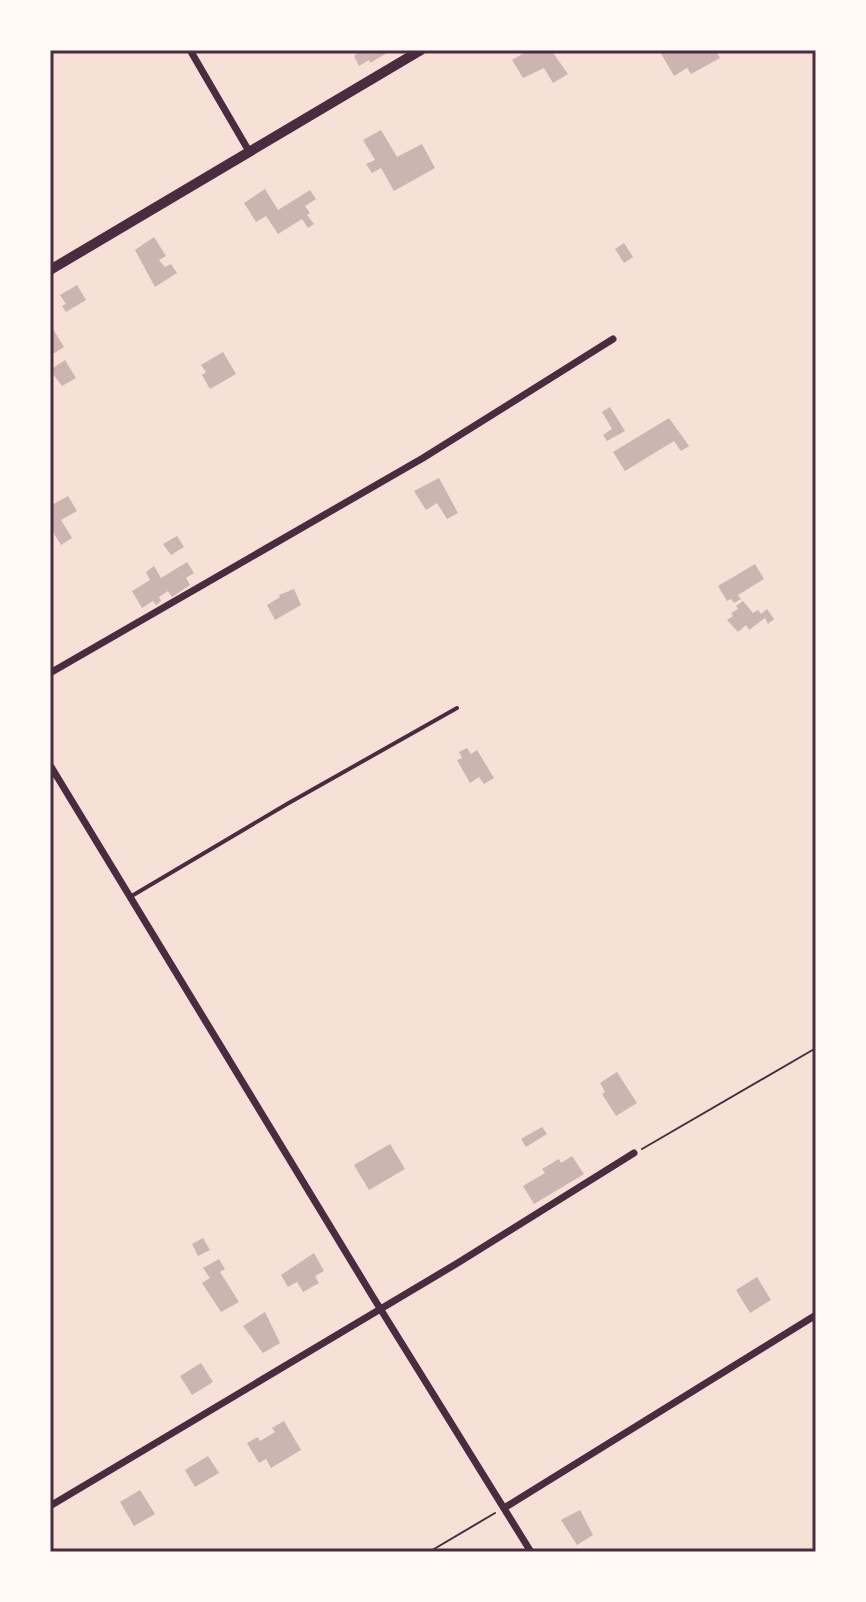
<svg xmlns="http://www.w3.org/2000/svg" width="866" height="1602" font-family="Mulish,sans-serif">
<style>
.building{fill:#ccb4b1}
.lines{fill:none;stroke-linecap:round;stroke-linejoin:round}
.path{stroke:#4a2c40;stroke-width:2}
.service{stroke:#4a2c40;stroke-width:4}
.minor{stroke:#4a2c40;stroke-width:7}
.secondary{stroke:#4a2c40;stroke-width:10}
.neatline{fill:none;stroke:#4a2c40;stroke-width:3}
</style>
<rect width="100%" height="100%" fill="#f7e1d7"/>
<g class="building">
<polygon points="362,50 392,50 370,63 369,60 359,66 354,56"/>
<polygon points="529,50 551,50 568,74 553,83 544,68 523,78 512,60"/>
<polygon points="659,50 715,50 720,58 691,74 687,68 674,76"/>
<polygon points="381,130 397,157 422,144 435,168 394,191 381,168 372,173 366,164 375,160 363,140"/>
<polygon points="265,189 278,210 310,190 316,199 305,206 310,213 307,215 314,224 308,228 302,219 278,234 266,216 256,222 244,203"/>
<polygon points="154,237 166,256 159,260 165,267 171,264 177,273 155,287 135,250"/>
<polygon points="624,243 633,257 624,263 615,249"/>
<polygon points="77,285 86,300 66,312 62,306 66,304 60,295"/>
<polygon points="50,324 64,347 53,354 50,352"/>
<polygon points="223,352 236,374 210,389 202,375 206,372 201,365"/>
<polygon points="65,360 76,378 62,386 50,370"/>
<polygon points="610,407 625,431 607,441 603,435 612,429 602,412"/>
<polygon points="669,418 689,446 681,451 674,441 625,471 613,452"/>
<polygon points="439,478 458,513 447,519 437,503 426,510 414,491"/>
<polygon points="68,496 77,511 61,520 72,538 61,545 50,527 50,506"/>
<polygon points="177,536 184,547 171,555 163,544"/>
<polygon points="187,562 194,573 186,578 190,585 172,597 168,591 159,597 161,601 156,605 153,601 142,608 132,591 150,580 146,572 154,566 161,578"/>
<polygon points="755,564 764,579 738,595 741,599 734,603 731,599 727,601 718,586"/>
<polygon points="294,589 301,605 275,620 267,605 280,597 279,595"/>
<polygon points="743,601 753,613 758,610 761,614 767,609 774,619 768,624 765,618 749,630 746,625 738,632 727,620 733,616 731,613 738,609 736,606"/>
<polygon points="467,748 471,754 477,750 494,778 484,784 479,777 470,783 457,760 462,758 459,752"/>
<polygon points="617,1072 637,1103 616,1116 602,1094 605,1092 600,1083"/>
<polygon points="542,1127 547,1134 526,1147 521,1139"/>
<polygon points="390,1144 405,1169 369,1190 354,1165"/>
<polygon points="572,1156 584,1174 534,1204 523,1186 545,1173 542,1169 559,1159 561,1163"/>
<polygon points="203,1238 210,1250 198,1256 192,1244"/>
<polygon points="314,1253 324,1271 315,1276 319,1283 303,1292 297,1282 288,1287 281,1275"/>
<polygon points="219,1259 225,1269 220,1272 239,1302 221,1312 202,1283 210,1278 203,1268"/>
<polygon points="757,1277 771,1300 750,1313 736,1290"/>
<polygon points="265,1312 280,1343 263,1353 243,1326"/>
<polygon points="201,1363 213,1382 192,1395 180,1376"/>
<polygon points="284,1421 301,1450 271,1468 266,1459 259,1463 247,1443 258,1437 260,1441 275,1432 272,1428"/>
<polygon points="208,1456 219,1473 195,1487 185,1470"/>
<polygon points="140,1490 155,1514 134,1526 120,1502"/>
<polygon points="580,1510 593,1535 577,1545 561,1520"/>
</g>
<g class="lines">
<g class="path">
<polyline points="642,1149 816,1048"/>
<polyline points="429,1552 495,1513"/>
</g>
<polyline class="service" points="130,897 287,804 457,708"/>
<g class="minor">
<polyline points="190,50 250,153"/>
<polyline points="50,673 423,458 613,339"/>
<polyline points="50,765 373,1297 531,1552"/>
<polyline points="50,1506 456,1264 634,1153"/>
<polyline points="504,1508 816,1315"/>
</g>
<polyline class="secondary" points="50,270 421,50"/>
</g>
<rect width="866" height="1602" fill="none" stroke="#fffaf5" stroke-width="104"/>
<rect x="52" y="52" width="762" height="1498" class="neatline"/>
</svg>
